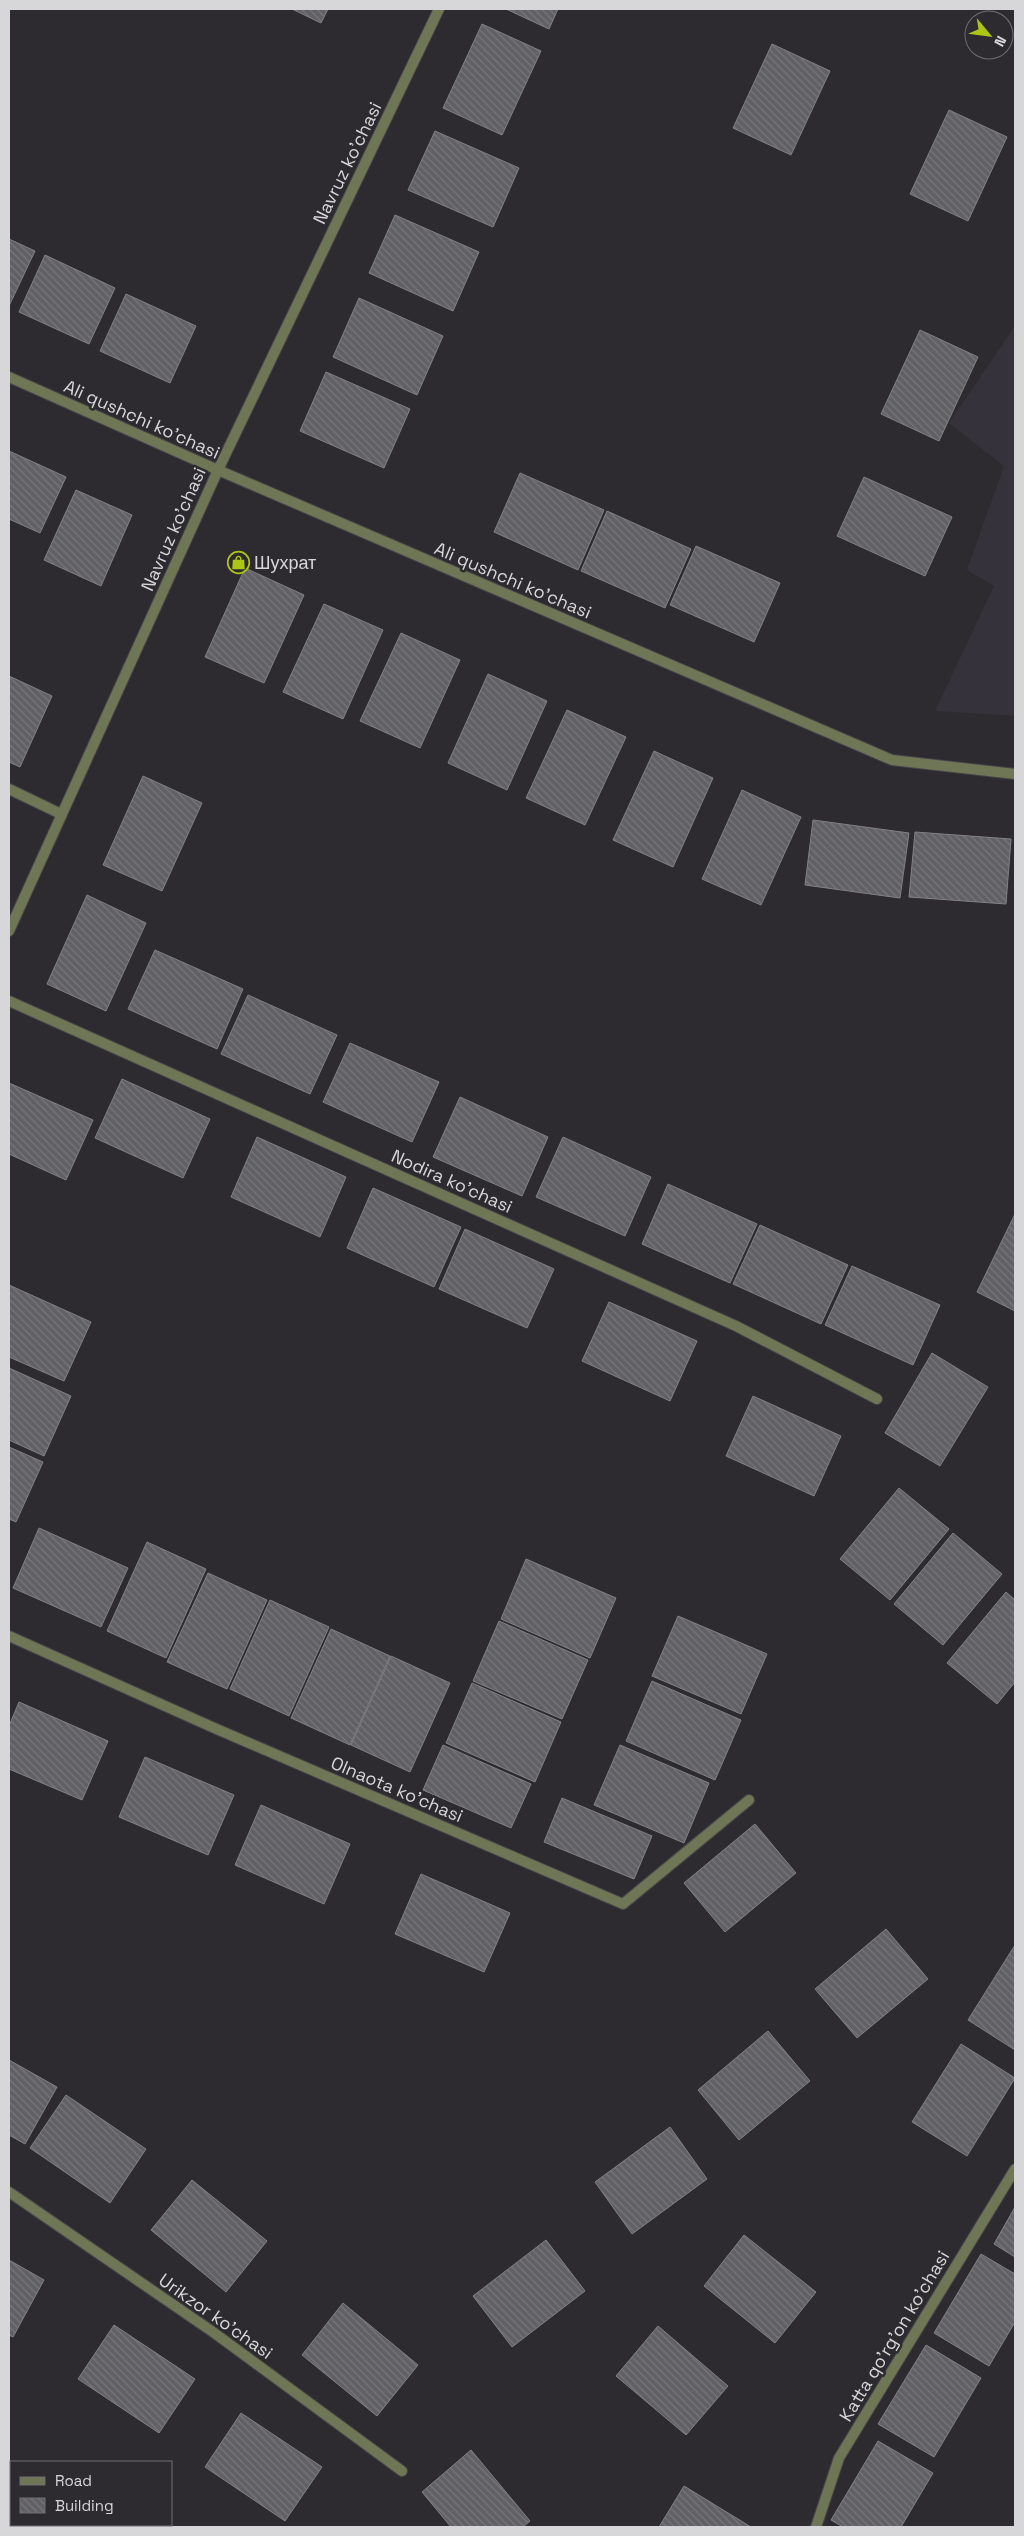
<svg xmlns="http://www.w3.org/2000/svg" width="1024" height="2536" font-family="'Space Grotesk',sans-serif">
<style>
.built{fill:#35323c}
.building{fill:url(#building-back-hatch);stroke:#828186}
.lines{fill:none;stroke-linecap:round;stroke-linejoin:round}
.street-casing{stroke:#48464a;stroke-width:12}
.street{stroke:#6e7655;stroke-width:10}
.labels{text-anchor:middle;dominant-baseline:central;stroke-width:5;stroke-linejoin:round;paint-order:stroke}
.street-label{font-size:18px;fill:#d7d6d9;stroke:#2d2b2f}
.poi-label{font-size:18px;fill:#d7d6d9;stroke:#2d2b2f;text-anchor:start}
</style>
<defs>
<pattern id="building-back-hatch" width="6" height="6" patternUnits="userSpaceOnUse" patternTransform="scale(1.25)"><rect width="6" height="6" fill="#616065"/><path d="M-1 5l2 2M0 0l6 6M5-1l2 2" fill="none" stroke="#77767a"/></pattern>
</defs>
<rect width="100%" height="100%" fill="#2d2b2f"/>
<polygon class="built" points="1015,326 1015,716 935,711 994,586 967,570 1004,466 949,423"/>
<g class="building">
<polygon points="292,9 328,9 321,23"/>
<polygon points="506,9 558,9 549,29"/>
<polygon points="482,24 541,51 502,135 443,108"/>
<polygon points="772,44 830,71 791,155 733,128"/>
<polygon points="949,110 1007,137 968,221 910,194"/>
<polygon points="435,131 519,168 493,227 408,190"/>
<polygon points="395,215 479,252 453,311 369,273"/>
<polygon points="9,239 35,251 9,306"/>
<polygon points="45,255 115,288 89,344 19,312"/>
<polygon points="126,294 196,326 170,383 100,351"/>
<polygon points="359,298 443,336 417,395 333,357"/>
<polygon points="920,330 978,357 939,441 881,414"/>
<polygon points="326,372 410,409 384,468 300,431"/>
<polygon points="9,451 66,477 40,533 9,519"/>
<polygon points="520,473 604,510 578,570 494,532"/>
<polygon points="864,477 952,517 925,576 837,536"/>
<polygon points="76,490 132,515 101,586 44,560"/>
<polygon points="607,511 691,549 665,608 581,571"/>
<polygon points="696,546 780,583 754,642 670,605"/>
<polygon points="245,568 304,595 264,683 205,657"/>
<polygon points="324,604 383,630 343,719 283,692"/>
<polygon points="401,633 460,660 420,748 360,721"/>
<polygon points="488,674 547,701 507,790 448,763"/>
<polygon points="9,676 52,696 20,767 9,762"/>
<polygon points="567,710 626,737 585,825 526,798"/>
<polygon points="654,751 713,778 673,867 613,840"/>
<polygon points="143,776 202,803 162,891 103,865"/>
<polygon points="742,790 801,817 761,905 702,879"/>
<polygon points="813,820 909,833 900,898 805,885"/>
<polygon points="915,832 1011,839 1006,904 909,897"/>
<polygon points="87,895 146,923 106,1011 47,984"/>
<polygon points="155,950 243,989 217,1049 128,1009"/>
<polygon points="248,995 337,1035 310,1094 221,1054"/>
<polygon points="350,1043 439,1082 412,1142 323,1102"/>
<polygon points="122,1079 210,1119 183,1178 95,1138"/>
<polygon points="9,1083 93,1120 66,1180 9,1154"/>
<polygon points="460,1097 548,1137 522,1196 433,1157"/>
<polygon points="257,1137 346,1177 320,1237 231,1197"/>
<polygon points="563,1137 651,1177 625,1236 536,1197"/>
<polygon points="668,1184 757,1224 730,1283 642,1244"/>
<polygon points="373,1188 461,1227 434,1287 347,1248"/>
<polygon points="1015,1214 1015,1311 977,1292"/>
<polygon points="760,1225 848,1265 821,1324 733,1284"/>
<polygon points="465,1229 554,1269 527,1328 439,1289"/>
<polygon points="852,1266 940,1305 913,1365 825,1325"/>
<polygon points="9,1285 91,1322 64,1381 9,1357"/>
<polygon points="609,1302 697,1341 670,1401 582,1361"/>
<polygon points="932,1353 988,1387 940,1466 885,1433"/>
<polygon points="9,1368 71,1396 44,1456 9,1440"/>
<polygon points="753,1396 841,1436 814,1496 726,1456"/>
<polygon points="9,1447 43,1462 16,1522 9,1519"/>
<polygon points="899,1488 949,1529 890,1600 840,1559"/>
<polygon points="39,1528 128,1568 101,1627 13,1588"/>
<polygon points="953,1533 1002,1574 943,1645 894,1604"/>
<polygon points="147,1542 206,1569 166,1658 107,1631"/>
<polygon points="526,1559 616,1598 590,1658 501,1619"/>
<polygon points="208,1573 267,1600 227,1689 167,1662"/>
<polygon points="1006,1592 1015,1600 1015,1682 997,1704 947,1663"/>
<polygon points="270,1600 329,1627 289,1716 230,1689"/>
<polygon points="678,1616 767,1654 741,1714 652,1676"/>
<polygon points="499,1621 588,1660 562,1719 473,1681"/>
<polygon points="331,1629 390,1656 350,1745 291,1718"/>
<polygon points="391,1656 450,1683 410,1772 351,1745"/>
<polygon points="652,1681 741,1720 715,1780 626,1741"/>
<polygon points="472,1683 561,1722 535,1782 446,1743"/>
<polygon points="19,1702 108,1741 82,1800 9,1769 9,1726"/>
<polygon points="443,1745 531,1784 511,1828 423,1790"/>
<polygon points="620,1745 709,1783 684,1843 594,1805"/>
<polygon points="145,1757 234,1795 208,1855 119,1817"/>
<polygon points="562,1798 652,1836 634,1879 544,1842"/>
<polygon points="261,1805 350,1844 324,1904 235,1865"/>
<polygon points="755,1824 796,1873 725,1932 684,1883"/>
<polygon points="421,1874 510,1913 484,1972 395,1934"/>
<polygon points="886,1929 928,1979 857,2038 815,1989"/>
<polygon points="1015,1945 1015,2050 968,2020"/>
<polygon points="768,2031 810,2081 739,2140 698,2090"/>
<polygon points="961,2044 1015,2078 967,2156 912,2122"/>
<polygon points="9,2060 57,2087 25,2144 9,2135"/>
<polygon points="66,2095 146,2149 110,2203 30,2148"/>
<polygon points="670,2127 707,2179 632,2234 595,2182"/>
<polygon points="192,2180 267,2241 226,2292 151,2230"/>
<polygon points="1015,2207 1015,2257 994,2244"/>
<polygon points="744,2235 816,2292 775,2343 704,2286"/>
<polygon points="546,2240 585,2291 512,2347 473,2296"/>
<polygon points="981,2254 1015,2274 1015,2322 989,2366 934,2333"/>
<polygon points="9,2260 44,2280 13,2337 9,2335"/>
<polygon points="343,2303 418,2365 377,2416 302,2355"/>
<polygon points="114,2325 195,2379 159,2433 78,2379"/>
<polygon points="658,2326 728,2386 686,2435 616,2376"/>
<polygon points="926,2345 981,2378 934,2457 878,2424"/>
<polygon points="241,2413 322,2467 285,2521 205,2467"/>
<polygon points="878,2441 933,2473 901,2527 843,2527 831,2520"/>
<polygon points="471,2450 530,2521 523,2527 451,2527 422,2492"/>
<polygon points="684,2486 751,2527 659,2527"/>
</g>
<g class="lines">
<defs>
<g id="street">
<polyline points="9,377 218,470 892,760 1015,774"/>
<polyline points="9,789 61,814"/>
<polyline points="9,931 218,470 439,9"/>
<polyline points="9,1001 736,1326 877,1399"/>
<polyline points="9,1636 212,1727 623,1904 749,1800"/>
<polyline points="9,2192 213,2332 402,2471"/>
<polyline points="816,2527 839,2458 1015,2169"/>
</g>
</defs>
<use href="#street" class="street-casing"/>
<use href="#street" class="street"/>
</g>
<defs>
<symbol id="shop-ring" viewBox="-11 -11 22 22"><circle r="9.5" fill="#2d2b2f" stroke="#acc613" stroke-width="1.5"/><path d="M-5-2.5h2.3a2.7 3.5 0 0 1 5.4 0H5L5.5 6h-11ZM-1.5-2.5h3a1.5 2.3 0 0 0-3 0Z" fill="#acc613"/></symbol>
</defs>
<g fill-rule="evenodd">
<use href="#shop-ring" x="226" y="550" width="25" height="25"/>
</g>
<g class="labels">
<g class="street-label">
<text transform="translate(347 163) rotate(-64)">Navruz ko'chasi</text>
<text transform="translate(142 419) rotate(24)">Ali qushchi ko'chasi</text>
<text transform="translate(173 529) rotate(-66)">Navruz ko'chasi</text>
<text transform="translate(513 580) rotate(23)">Ali qushchi ko'chasi</text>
<text transform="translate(452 1181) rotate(24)">Nodira ko'chasi</text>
<text transform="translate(397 1789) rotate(23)">Olnaota ko'chasi</text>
<text transform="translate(216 2316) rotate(35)">Urikzor ko'chasi</text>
<text transform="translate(894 2336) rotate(-59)">Katta qo'rg'on ko'chasi</text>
</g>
<g class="poi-label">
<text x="254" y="562">Шухрат</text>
</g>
</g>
<rect width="1024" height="2536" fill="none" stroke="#d7d6d9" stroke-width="20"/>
<rect x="10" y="2461" width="162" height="65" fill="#2d2b2f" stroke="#716f73"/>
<rect x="20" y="2477" width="25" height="8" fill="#6e7655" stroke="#716f73"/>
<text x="55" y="2486" font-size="15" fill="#d7d6d9">Road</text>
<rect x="20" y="2498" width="25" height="15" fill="url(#building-back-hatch)" stroke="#716f73"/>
<text x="55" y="2511" font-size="15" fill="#d7d6d9">Building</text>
<g transform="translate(989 35) rotate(119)"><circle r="24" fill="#2d2b2f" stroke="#716f73"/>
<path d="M0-4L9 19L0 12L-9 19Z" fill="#acc613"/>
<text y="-8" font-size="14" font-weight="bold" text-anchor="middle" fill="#d7d6d9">N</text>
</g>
</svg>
